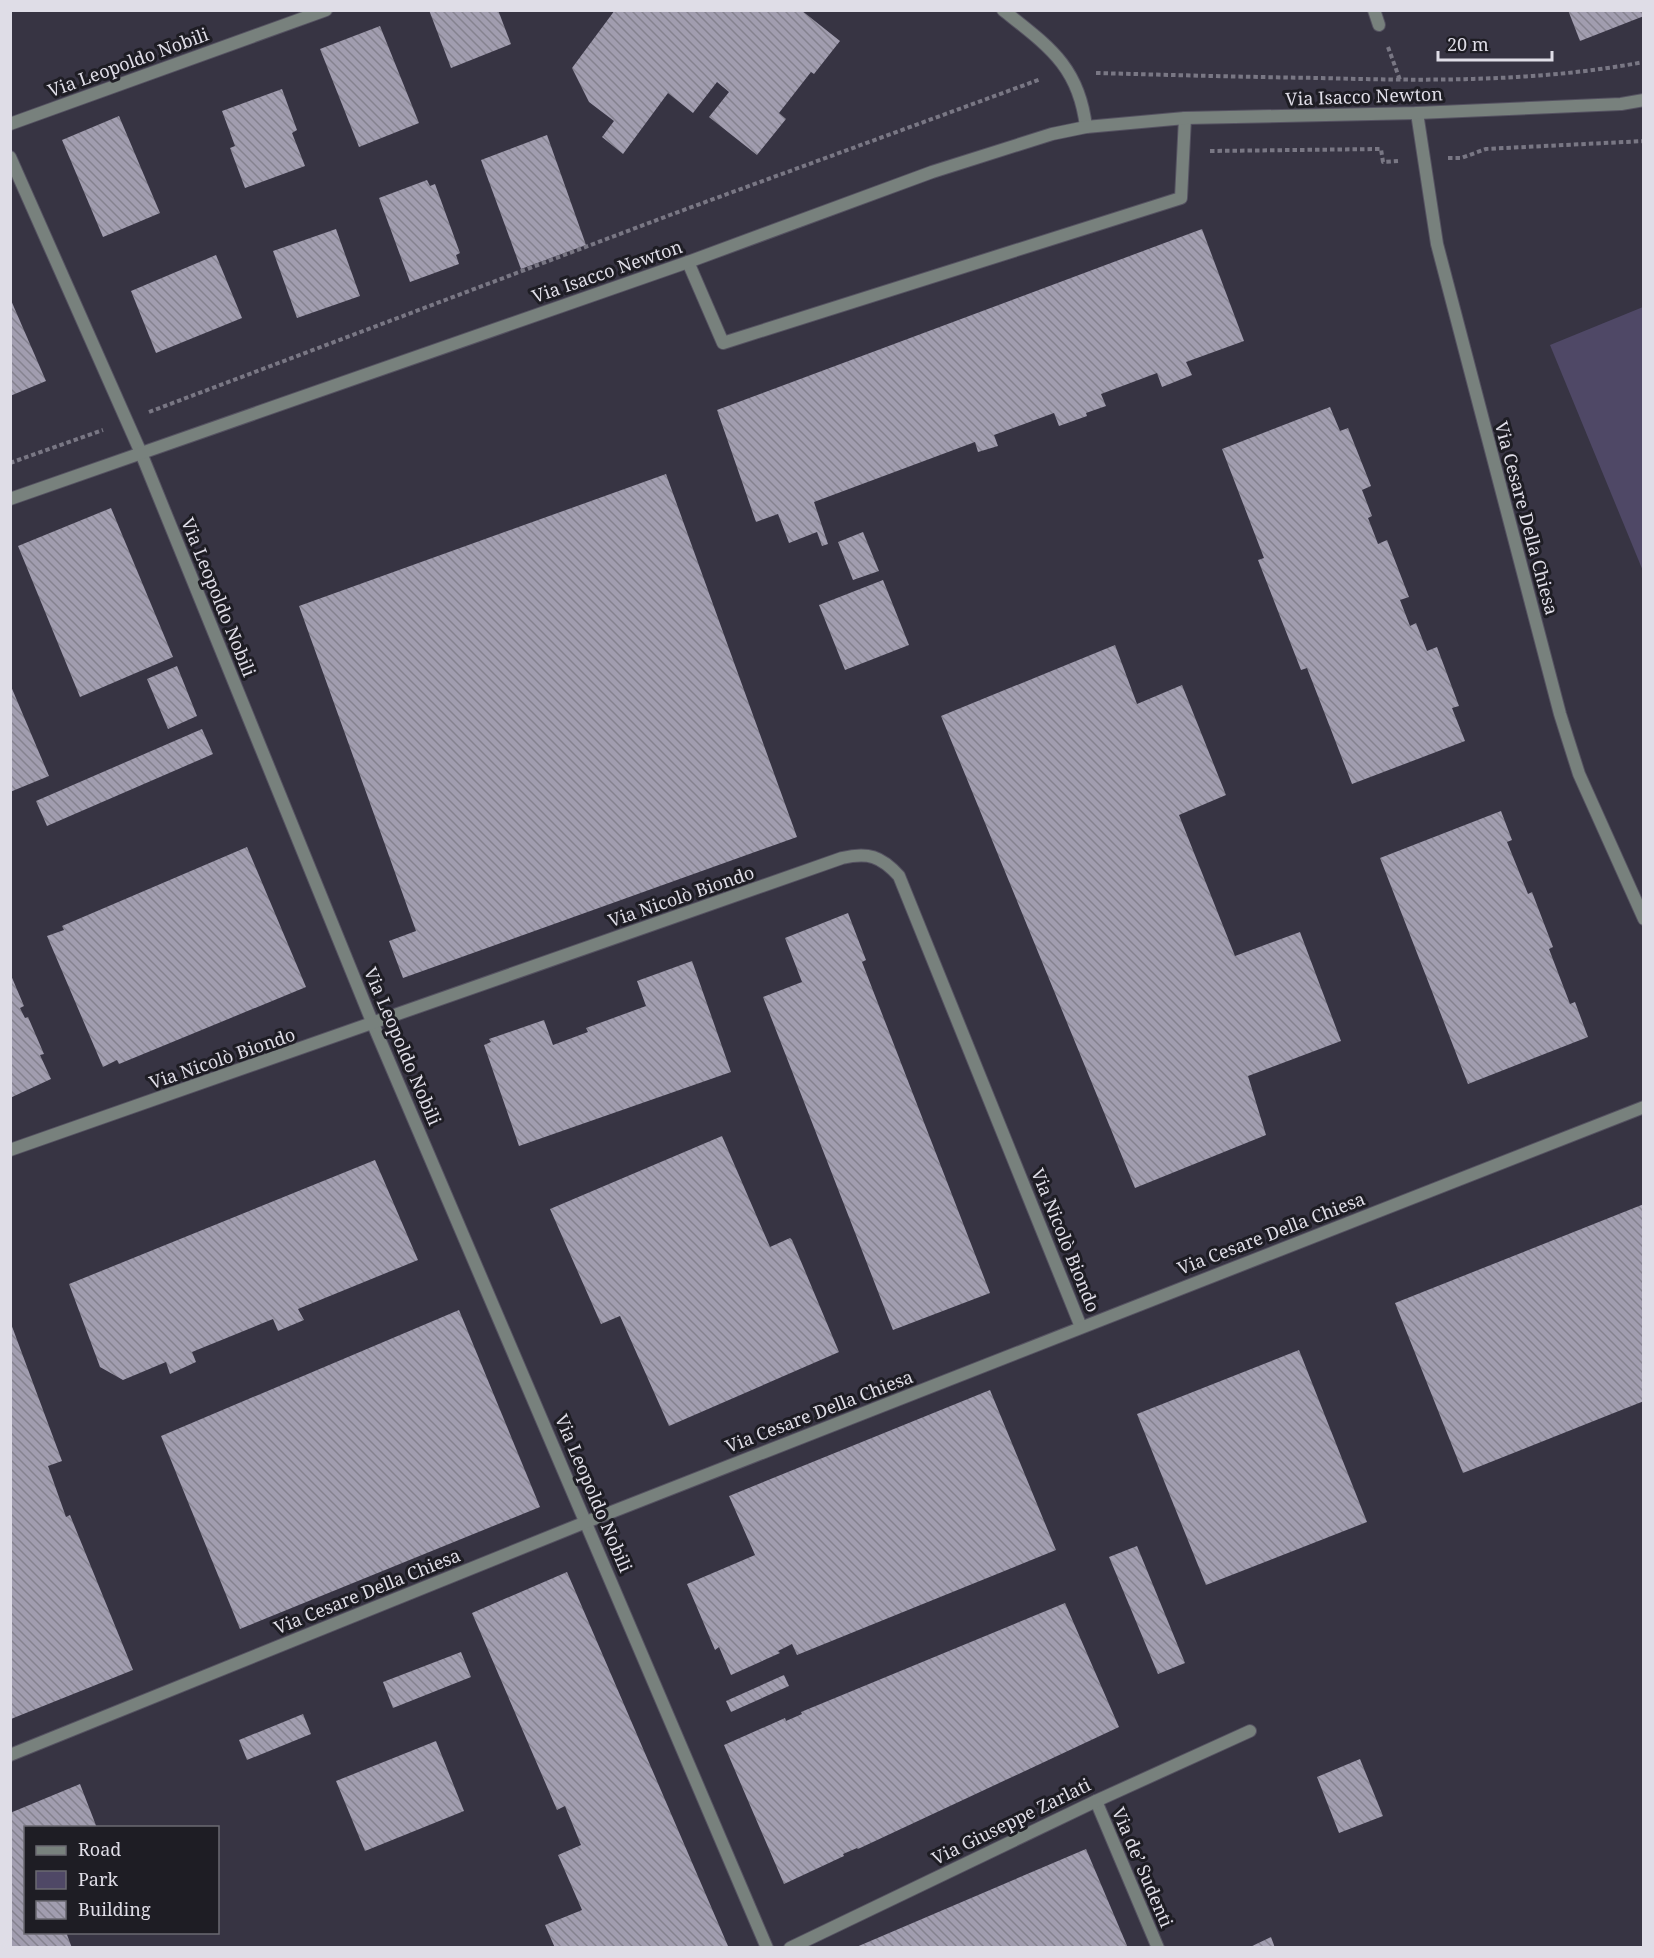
<svg xmlns="http://www.w3.org/2000/svg" width="1654" height="1958" font-family="'Noto Serif',serif">
<style>
.park{fill:#4f4866}
.building{fill:url(#building-back-hatch)}
.lines{fill:none;stroke-linecap:round;stroke-linejoin:round}
.lane-casing{stroke:#555261;stroke-width:14}
.street-casing{stroke:#555261;stroke-width:14}
.path{stroke:#797784;stroke-width:4;stroke-dasharray:4.5 3;stroke-linecap:butt}
.lane{stroke:#78817d;stroke-width:12}
.street{stroke:#78817d;stroke-width:12}
.labels{text-anchor:middle;dominant-baseline:central;stroke-width:6;stroke-linejoin:round;paint-order:stroke}
.street-label{font-size:18px;fill:#dfdde7;stroke:#1e1d24}
</style>
<defs>
<pattern id="building-back-hatch" width="6" height="6" patternUnits="userSpaceOnUse" patternTransform="scale(1.5)"><rect width="6" height="6" fill="#a19daf"/><path d="M-1 5l2 2M0 0l6 6M5-1l2 2" fill="none" stroke="#85828f"/></pattern>
</defs>
<rect width="100%" height="100%" fill="#373443"/>
<polygon class="park" points="1643,307 1643,571 1550,345"/>
<g class="building">
<polygon points="429,10 498,10 511,44 451,68"/>
<polygon points="615,10 801,10 840,41 814,74 811,72 779,113 786,119 757,155 709,117 729,92 717,82 693,113 668,93 623,154 602,137 614,121 589,102 572,68"/>
<polygon points="1568,10 1644,10 1644,16 1580,41"/>
<polygon points="380,26 419,123 359,147 320,49"/>
<polygon points="282,89 297,130 292,133 305,166 245,188 230,148 235,146 222,111"/>
<polygon points="119,116 160,213 103,237 62,140"/>
<polygon points="547,135 586,245 521,269 481,160"/>
<polygon points="427,180 430,186 435,184 460,253 456,255 459,264 410,282 379,198"/>
<polygon points="336,229 360,296 297,318 273,251"/>
<polygon points="1202,229 1244,341 1186,362 1192,375 1162,387 1157,373 1101,394 1106,406 1086,413 1087,416 1059,426 1054,413 994,435 998,446 978,452 975,442 814,502 828,544 822,546 817,532 789,543 778,514 756,522 717,410"/>
<polygon points="216,255 242,318 156,353 131,291"/>
<polygon points="10,298 46,381 10,396"/>
<polygon points="1330,407 1340,431 1348,428 1371,486 1362,490 1372,516 1368,518 1378,544 1387,540 1409,597 1400,600 1410,626 1416,623 1427,651 1437,647 1459,706 1452,708 1465,741 1352,784 1307,668 1301,670 1258,560 1264,558 1222,449"/>
<polygon points="666,474 797,837 403,978 389,941 416,931 299,606"/>
<polygon points="111,508 173,657 80,697 18,546"/>
<polygon points="863,532 879,571 853,580 838,542"/>
<polygon points="883,580 909,645 845,670 819,605"/>
<polygon points="1115,645 1137,704 1182,685 1226,795 1179,815 1235,956 1300,932 1341,1041 1248,1076 1266,1135 1135,1188 941,716"/>
<polygon points="177,666 197,716 168,729 147,679"/>
<polygon points="10,684 49,776 10,792"/>
<polygon points="202,729 213,754 47,826 36,801"/>
<polygon points="1501,811 1512,840 1507,842 1528,894 1532,892 1553,947 1549,949 1570,1004 1575,1002 1588,1037 1468,1084 1380,858"/>
<polygon points="247,847 306,987 119,1064 117,1060 103,1067 47,936 64,930 62,926"/>
<polygon points="848,913 866,960 862,962 990,1293 893,1330 763,997 802,982 785,938"/>
<polygon points="692,961 731,1072 519,1146 484,1045 491,1042 489,1039 544,1020 553,1045 588,1032 586,1028 646,1006 637,981"/>
<polygon points="10,973 24,1006 20,1008 25,1018 28,1017 44,1054 40,1055 51,1079 10,1098"/>
<polygon points="722,1136 770,1247 790,1238 792,1240 839,1352 669,1426 620,1316 601,1324 550,1209"/>
<polygon points="375,1160 418,1260 298,1309 304,1320 278,1331 273,1319 192,1352 196,1362 170,1374 166,1362 123,1380 100,1367 69,1284"/>
<polygon points="1644,1204 1644,1401 1463,1473 1395,1303"/>
<polygon points="459,1310 540,1507 240,1629 161,1436"/>
<polygon points="10,1321 62,1461 48,1466 66,1517 70,1515 133,1670 11,1719"/>
<polygon points="1299,1350 1367,1522 1206,1585 1137,1414"/>
<polygon points="990,1390 1056,1550 797,1655 792,1644 778,1651 780,1653 731,1675 719,1647 715,1650 687,1584 755,1555 729,1496"/>
<polygon points="1137,1546 1185,1663 1158,1674 1109,1557"/>
<polygon points="567,1572 728,1946 723,1948 555,1948 545,1925 582,1910 558,1855 581,1845 565,1806 557,1810 472,1613"/>
<polygon points="1065,1603 1119,1727 858,1849 857,1848 843,1854 844,1856 784,1884 724,1745 785,1718 786,1721 802,1714 801,1712"/>
<polygon points="461,1652 471,1677 393,1708 383,1682"/>
<polygon points="784,1675 789,1686 731,1712 726,1701"/>
<polygon points="303,1714 311,1734 247,1760 239,1740"/>
<polygon points="436,1741 464,1811 365,1851 336,1781"/>
<polygon points="1360,1759 1383,1816 1339,1833 1317,1777"/>
<polygon points="80,1784 97,1828 26,1828 26,1932 66,1932 72,1948 10,1948 10,1813"/>
<polygon points="1086,1849 1128,1948 854,1948"/>
<polygon points="1271,1937 1275,1948 1248,1948"/>
</g>
<g class="lines">
<defs>
<polyline id="lane" points="688,262 723,343 1181,198 1185,118"/>
<g id="street">
<path d="M 1003,10 C 1048,46 1079,66 1086,127"/>
<polyline points="1374,10 1379,25"/>
<polyline points="1417,113 1437,244 1560,714 1579,774 1644,919"/>
<polyline points="10,124 326,10"/>
<polyline points="10,157 141,453 373,1024 767,1948"/>
<polyline points="10,499 688,262 932,172 1052,134 1086,127 1185,118 1417,113 1621,104 1644,100"/>
<path d="M 10,1150 L 842,858 C 868,852 881,856 899,876 L 1081,1327"/>
<polyline points="10,1755 586,1522 1644,1107"/>
<polyline points="1096,1801 1158,1948"/>
<polyline points="790,1948 1096,1801 1250,1731"/>
</g>
</defs>
<use href="#lane" class="lane-casing"/>
<use href="#street" class="street-casing"/>
<g class="path">
<polyline points="1388,47 1400,80"/>
<path d="M 1096,73 C 1171,75 1245,77 1320,78 C 1428,81 1537,82 1644,62"/>
<polyline points="1210,151 1381,149 1383,162 1398,161"/>
<polyline points="1448,158 1461,158 1486,149 1644,141"/>
<polyline points="149,412 670,215 1041,79"/>
<polyline points="10,463 103,430"/>
</g>
<use href="#lane" class="lane"/>
<use href="#street" class="street"/>
</g>
<g class="labels">
<g class="street-label">
<text transform="translate(128 62) rotate(-20)">Via Leopoldo Nobili</text>
<text transform="translate(1364 96) rotate(-2)">Via Isacco Newton</text>
<text transform="translate(607 271) rotate(-19)">Via Isacco Newton</text>
<text transform="translate(1527 518) rotate(75)">Via Cesare Della Chiesa</text>
<text transform="translate(219 597) rotate(68)">Via Leopoldo Nobili</text>
<text transform="translate(681 896) rotate(-19)">Via Nicolò Biondo</text>
<text transform="translate(403 1046) rotate(67)">Via Leopoldo Nobili</text>
<text transform="translate(222 1058) rotate(-19)">Via Nicolò Biondo</text>
<text transform="translate(1271 1233) rotate(-21)">Via Cesare Della Chiesa</text>
<text transform="translate(1066 1240) rotate(68)">Via Nicolò Biondo</text>
<text transform="translate(819 1411) rotate(-21)">Via Cesare Della Chiesa</text>
<text transform="translate(594 1493) rotate(67)">Via Leopoldo Nobili</text>
<text transform="translate(367 1591) rotate(-22)">Via Cesare Della Chiesa</text>
<text transform="translate(1011 1821) rotate(-26)">Via Giuseppe Zarlati</text>
<text transform="translate(1143 1867) rotate(67)">Via de’ Sudenti</text>
</g>
</g>
<rect width="1654" height="1958" fill="none" stroke="#dfdde7" stroke-width="24"/>
<rect x="24" y="1826" width="195" height="108" fill="#1e1d24" stroke="#6b6a72" stroke-width="1.5"/>
<rect x="36" y="1846" width="30" height="9" fill="#78817d" stroke="#6b6a72" stroke-width="1.5"/>
<text x="78" y="1856" font-size="18" fill="#dfdde7">Road</text>
<rect x="36" y="1871" width="30" height="18" fill="#4f4866" stroke="#6b6a72" stroke-width="1.5"/>
<text x="78" y="1886" font-size="18" fill="#dfdde7">Park</text>
<rect x="36" y="1901" width="30" height="18" fill="url(#building-back-hatch)" stroke="#6b6a72" stroke-width="1.5"/>
<text x="78" y="1916" font-size="18" fill="#dfdde7">Building</text>
<path d="M1438 51v9h114v-9" fill="none" stroke="#dfdde7" stroke-width="3"/>
<text x="1447" y="51" font-size="18" fill="#dfdde7" stroke="#1e1d24" stroke-width="4.5" paint-order="stroke">20 m</text>
</svg>
